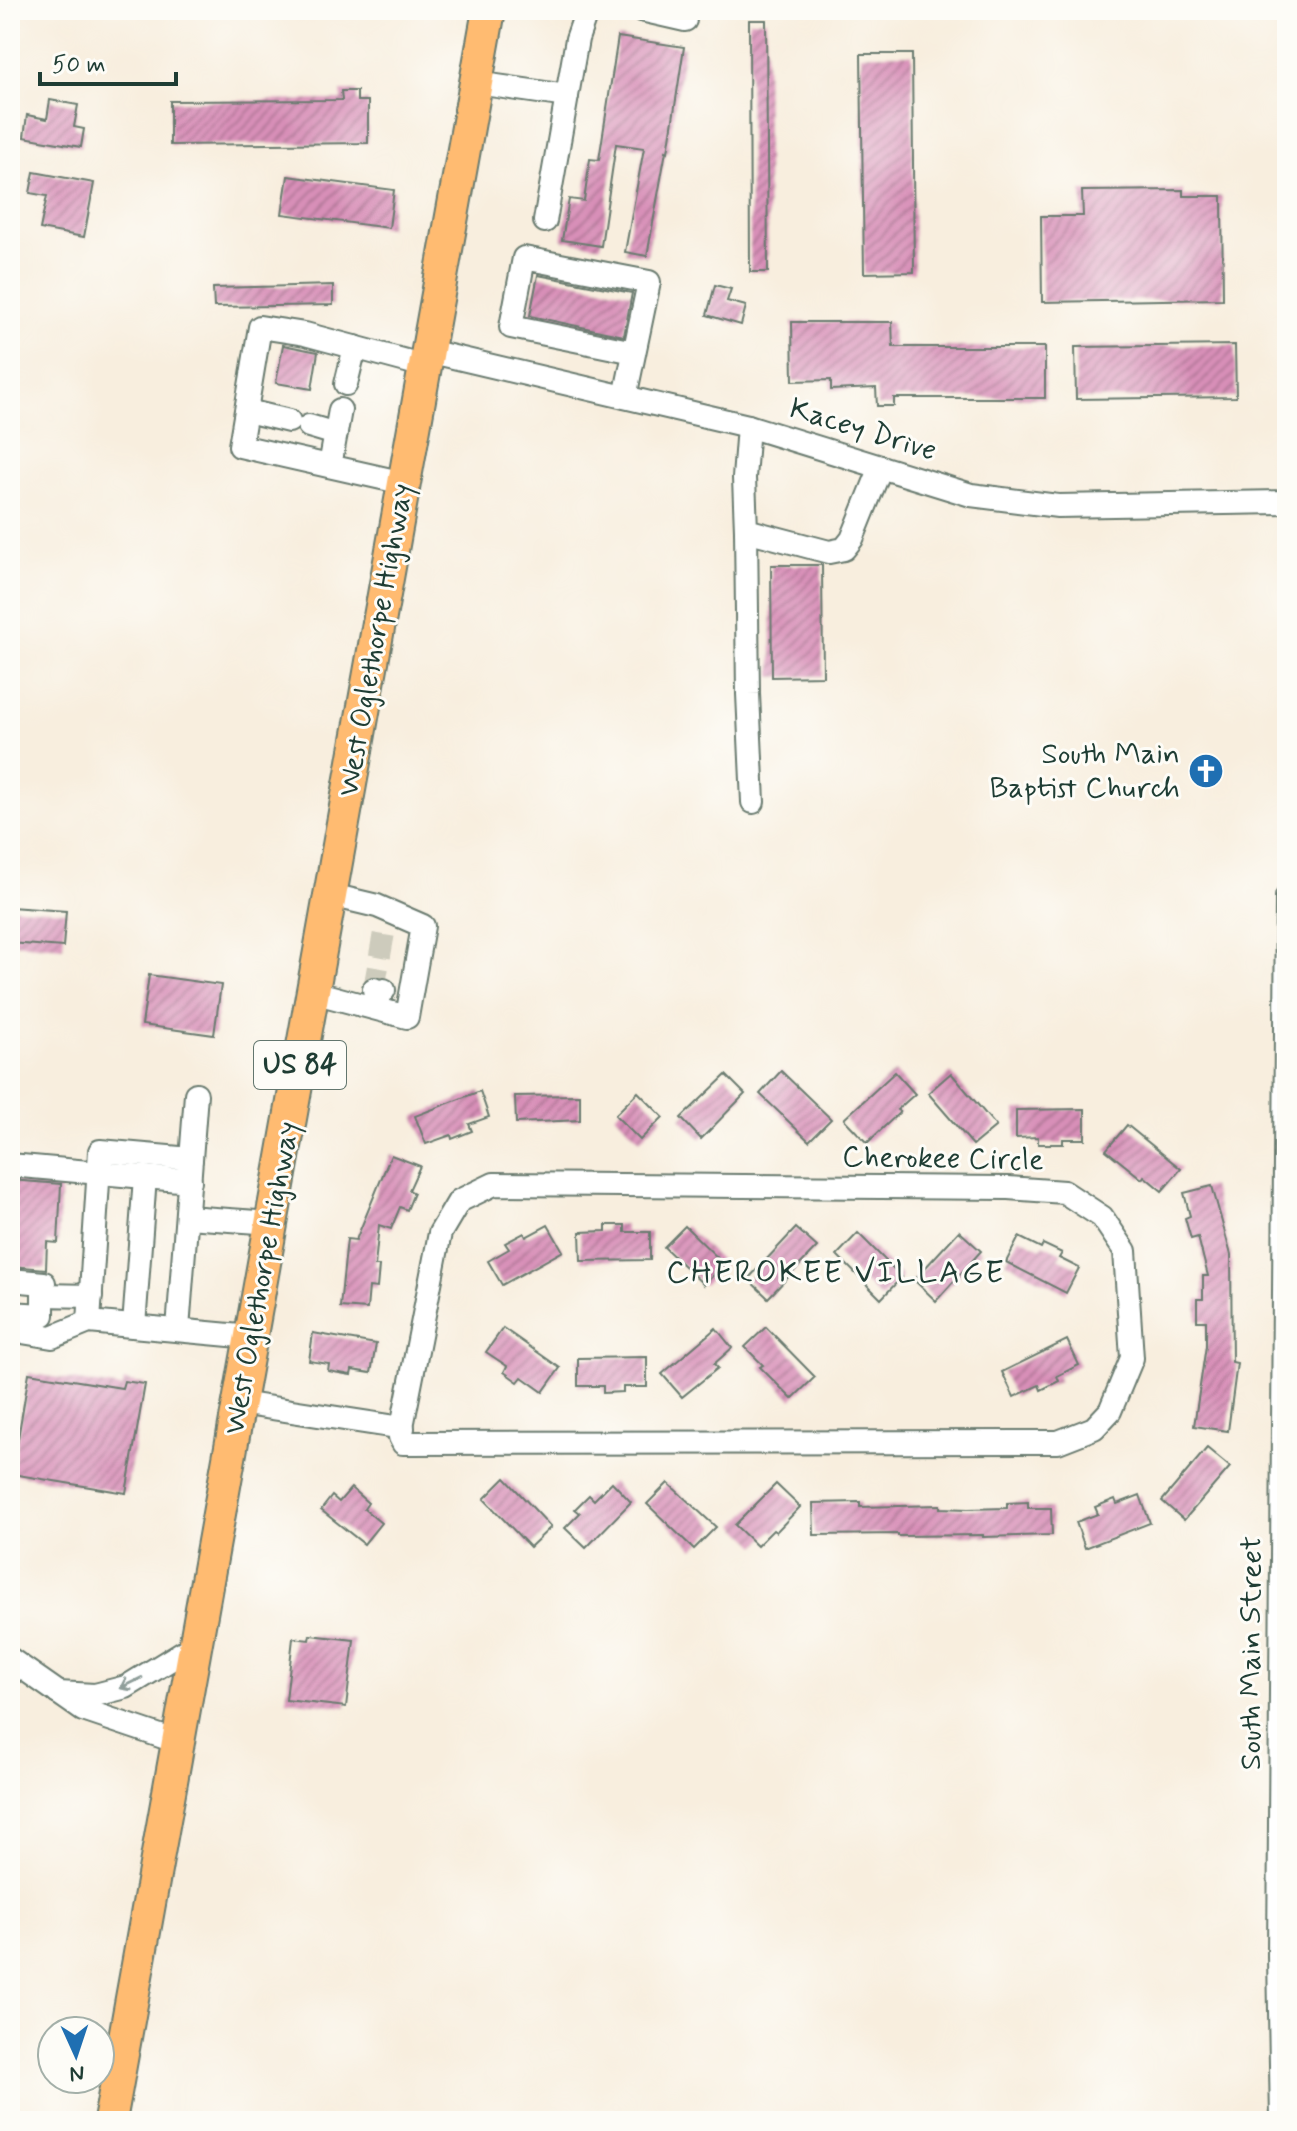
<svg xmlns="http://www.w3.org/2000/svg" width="1297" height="2131" font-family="Mynerve,sans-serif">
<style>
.building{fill:url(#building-hatch)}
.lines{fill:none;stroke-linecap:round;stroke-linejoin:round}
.minor-tunnel{stroke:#cdcbbc;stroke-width:22;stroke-dasharray:22 11;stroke-linecap:butt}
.minor-casing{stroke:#6b7b70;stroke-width:26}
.highway-casing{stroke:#6b7b70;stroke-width:36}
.minor{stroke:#fff;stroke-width:22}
.highway{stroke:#ffbb71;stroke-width:32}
.oneway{stroke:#8f9e9a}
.labels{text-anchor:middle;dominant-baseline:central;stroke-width:6;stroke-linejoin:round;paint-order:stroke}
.shield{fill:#fdfcf7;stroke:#62766e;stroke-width:2}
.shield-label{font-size:28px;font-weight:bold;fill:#1f3d34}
.street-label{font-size:30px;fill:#1f3d34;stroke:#fdfcf7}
.poi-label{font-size:30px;fill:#1f3d34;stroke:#fdfcf7;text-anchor:end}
.neighbourhood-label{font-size:32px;letter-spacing:2px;fill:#1f3d34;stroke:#fdfcf7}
</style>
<defs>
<pattern id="building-hatch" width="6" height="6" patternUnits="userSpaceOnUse" patternTransform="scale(2)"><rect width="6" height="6" fill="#d88fb8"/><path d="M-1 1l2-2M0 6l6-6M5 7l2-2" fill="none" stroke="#af7696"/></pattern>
</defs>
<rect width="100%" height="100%" fill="#fdfcf7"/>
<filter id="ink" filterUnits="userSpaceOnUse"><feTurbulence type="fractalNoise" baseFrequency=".0125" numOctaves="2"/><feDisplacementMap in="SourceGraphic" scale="16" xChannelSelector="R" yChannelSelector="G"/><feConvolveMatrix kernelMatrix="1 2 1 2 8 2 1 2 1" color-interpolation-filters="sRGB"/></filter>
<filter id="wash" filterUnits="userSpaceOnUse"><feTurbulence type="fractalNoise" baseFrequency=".006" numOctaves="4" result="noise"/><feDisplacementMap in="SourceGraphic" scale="32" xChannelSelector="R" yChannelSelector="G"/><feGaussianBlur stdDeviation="1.8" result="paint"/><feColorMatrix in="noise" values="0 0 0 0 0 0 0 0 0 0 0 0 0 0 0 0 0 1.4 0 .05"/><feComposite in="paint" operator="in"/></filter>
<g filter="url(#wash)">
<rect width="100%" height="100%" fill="#f8eede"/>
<g id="blocks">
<g class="building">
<polygon points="749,20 766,20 768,272 750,272"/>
<polygon points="618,37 684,47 668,152 666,151 647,256 625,252 644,148 616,144 601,246 562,240 569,199 584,201 590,159 599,160"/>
<polygon points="861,54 912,54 914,272 864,273"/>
<polygon points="341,91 357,91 357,101 368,101 368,143 170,145 170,101 342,100"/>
<polygon points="50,100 78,105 74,127 84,129 81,147 24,137 27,115 47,119"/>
<polygon points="34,172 94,183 84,237 40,229 47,196 30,193"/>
<polygon points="288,176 394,190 389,228 282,214"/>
<polygon points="1183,190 1183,196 1222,196 1223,299 1042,302 1041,216 1083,216 1082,191"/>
<polygon points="538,275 632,293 624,336 530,316"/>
<polygon points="333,285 333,305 214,307 213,288"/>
<polygon points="715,285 731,289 727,301 746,306 741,325 707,315"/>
<polygon points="792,322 892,322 893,347 1045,347 1045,398 894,398 894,406 877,406 876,388 831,390 831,380 793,381"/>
<polygon points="283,345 318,352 312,389 276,383"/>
<polygon points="1235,345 1236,397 1076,399 1075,347"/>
<polygon points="771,565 822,565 823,676 772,677"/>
<polygon points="10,907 66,911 63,947 10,943"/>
<polygon points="149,975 221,985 214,1035 142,1025"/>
<polygon points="781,1071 831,1119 809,1141 760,1094"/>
<polygon points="895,1072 915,1094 897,1110 900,1112 867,1143 844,1119"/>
<polygon points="951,1073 996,1126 973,1145 928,1093"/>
<polygon points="726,1075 745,1094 701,1139 681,1118"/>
<polygon points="480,1091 489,1117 469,1124 472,1131 452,1139 451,1135 426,1144 415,1116"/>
<polygon points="638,1092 663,1117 640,1140 615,1115"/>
<polygon points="580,1095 580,1120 516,1123 515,1096"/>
<polygon points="1085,1109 1085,1139 1063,1139 1063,1144 1038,1144 1038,1137 1016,1138 1016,1110"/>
<polygon points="1127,1125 1181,1169 1162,1191 1144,1176 1142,1179 1106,1150"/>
<polygon points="391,1155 420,1166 409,1190 414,1193 407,1210 400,1207 391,1229 379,1225 375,1266 379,1266 377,1288 369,1287 367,1309 340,1307 347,1239 356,1240"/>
<polygon points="10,1180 61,1184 58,1243 47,1242 46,1269 11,1266"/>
<polygon points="1212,1186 1231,1255 1232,1362 1237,1363 1228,1431 1194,1426 1206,1346 1206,1321 1197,1321 1197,1299 1203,1299 1203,1276 1208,1276 1198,1237 1191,1239 1185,1218 1190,1216 1184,1193"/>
<polygon points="548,1225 563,1251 502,1285 488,1261 509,1249 505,1243 524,1233 526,1237"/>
<polygon points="606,1225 625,1225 625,1232 650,1232 650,1260 581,1261 580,1232 606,1231"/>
<polygon points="685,1226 724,1264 704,1285 664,1247"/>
<polygon points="796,1228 817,1247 768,1298 748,1279"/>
<polygon points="959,1231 981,1251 936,1301 914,1280"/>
<polygon points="858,1233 902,1277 881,1299 837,1255"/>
<polygon points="1019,1237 1041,1248 1043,1244 1062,1253 1059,1258 1079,1268 1066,1293 1006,1262"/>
<polygon points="766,1327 815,1377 792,1399 760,1367 763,1365 745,1347"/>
<polygon points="503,1328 560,1368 543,1392 522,1377 518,1382 504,1372 507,1366 486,1352"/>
<polygon points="716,1328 732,1348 714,1364 718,1368 682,1397 662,1374"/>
<polygon points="313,1333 376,1344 371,1373 352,1370 351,1375 328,1371 329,1364 309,1361"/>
<polygon points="1067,1340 1079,1365 1057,1376 1059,1381 1041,1390 1039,1385 1014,1397 1002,1372"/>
<polygon points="647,1357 647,1387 623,1387 623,1392 603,1393 603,1386 578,1386 578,1358"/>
<polygon points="29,1373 122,1388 124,1381 145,1384 126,1493 12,1474"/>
<polygon points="1207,1448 1230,1467 1184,1520 1162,1501"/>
<polygon points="505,1478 551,1527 530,1547 484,1499"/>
<polygon points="612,1482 631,1502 586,1548 565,1528 580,1513 575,1509 589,1495 594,1500"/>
<polygon points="668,1483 716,1527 694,1549 647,1504"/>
<polygon points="776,1484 800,1507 776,1532 773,1530 757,1546 735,1525"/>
<polygon points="351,1488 368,1503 364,1509 381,1523 364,1544 321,1510 332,1496 339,1502"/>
<polygon points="1140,1495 1150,1523 1085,1548 1076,1522 1098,1514 1095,1507 1115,1499 1117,1504"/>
<polygon points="860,1502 860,1507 940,1505 940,1508 968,1509 1007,1508 1007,1503 1028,1502 1028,1508 1051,1508 1052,1535 983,1537 983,1535 898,1536 898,1534 814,1535 813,1503"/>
<polygon points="310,1635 354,1640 346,1707 286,1700 293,1638 309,1640"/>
</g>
</g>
</g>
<g filter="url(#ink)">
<use href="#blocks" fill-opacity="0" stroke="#6b7b70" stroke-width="2"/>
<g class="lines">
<polyline class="minor-tunnel" points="374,989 385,927"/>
<defs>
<g id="minor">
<polyline points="641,10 685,20"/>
<polyline points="476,83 567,96"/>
<polyline points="545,221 577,39 587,10"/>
<polyline points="428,351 748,426 971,495 1058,506 1287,502"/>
<polyline points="346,384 355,347"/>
<polyline points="625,397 649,282 524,258 511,327 634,352"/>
<polyline points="247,411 289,421"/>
<polyline points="309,426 336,434"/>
<polyline points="748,426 744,478 746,530 829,552 844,549 852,539 881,467"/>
<polyline points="330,466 340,410"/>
<polyline points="404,483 240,446 260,327 305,334 425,366"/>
<polyline points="746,530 748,694 753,802"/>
<polyline points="374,989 376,1001 384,990"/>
<polyline points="313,992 407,1017 423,926 377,906 331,895"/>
<polyline points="10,1165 190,1181"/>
<polygon points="494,1184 1008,1188 1064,1192 1102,1217 1125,1251 1132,1358 1110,1411 1094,1428 1058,1442 403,1443 400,1437 440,1233 459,1201"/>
<polyline points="187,1217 271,1223"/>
<polyline points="10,1280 44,1283 43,1295"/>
<polyline points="10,1313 43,1315 43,1295 91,1296"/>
<polyline points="89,1322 100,1151 191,1159"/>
<polyline points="134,1326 145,1177"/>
<polyline points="178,1329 196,1094"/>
<polyline points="10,1330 52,1337 89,1322 251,1337"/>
<polyline points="239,1403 403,1428"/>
<polyline points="10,1659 83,1710 178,1742"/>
<polyline points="58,1693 95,1695 126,1687 196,1644"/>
<polyline points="1282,2121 1279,1956 1287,897"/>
</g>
<polyline id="highway" points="110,2121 489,10"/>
</defs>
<use href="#minor" class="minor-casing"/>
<use href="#highway" class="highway-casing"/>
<use href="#minor" class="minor"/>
<use href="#highway" class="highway"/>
</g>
<defs><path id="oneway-shaft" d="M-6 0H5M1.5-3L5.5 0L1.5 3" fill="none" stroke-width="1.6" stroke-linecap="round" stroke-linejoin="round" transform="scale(2)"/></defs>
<use class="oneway" href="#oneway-shaft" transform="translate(131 1683) rotate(154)"/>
</g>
<defs>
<symbol id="church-disc" viewBox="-11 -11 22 22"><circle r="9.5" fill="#1f6fb2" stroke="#fdfcf7"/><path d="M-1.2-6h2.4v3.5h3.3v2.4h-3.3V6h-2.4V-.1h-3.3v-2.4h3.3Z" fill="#fff"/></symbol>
</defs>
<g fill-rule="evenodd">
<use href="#church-disc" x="1186" y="751" width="40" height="40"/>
</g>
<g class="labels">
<rect class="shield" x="254" y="1041" width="92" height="48" rx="6"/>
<g class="shield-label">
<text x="300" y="1065">US 84</text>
</g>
<g class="street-label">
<text transform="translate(863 430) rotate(17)">Kacey Drive</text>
<text transform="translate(376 640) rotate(-80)">West Oglethorpe Highway</text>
<text transform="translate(943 1159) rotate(1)">Cherokee Circle</text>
<text transform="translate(262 1278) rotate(-80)">West Oglethorpe Highway</text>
<text transform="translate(1251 1653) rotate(-90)">South Main Street</text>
</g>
<g class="poi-label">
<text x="1180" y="754">South Main<tspan x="1180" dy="34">Baptist Church</tspan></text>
</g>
<g class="neighbourhood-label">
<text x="836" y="1273">CHEROKEE VILLAGE</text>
</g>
</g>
<rect width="1297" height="2131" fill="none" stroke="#fdfcf7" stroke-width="40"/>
<g transform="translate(76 2055) rotate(177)"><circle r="38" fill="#fdfcf7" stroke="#a4b0a9" stroke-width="2"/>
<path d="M0-6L14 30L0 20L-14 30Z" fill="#1f6fb2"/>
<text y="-12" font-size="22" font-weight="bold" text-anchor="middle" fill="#1f3d34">N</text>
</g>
<path d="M40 72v12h136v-12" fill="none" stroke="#1f3d34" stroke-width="4"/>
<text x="52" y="72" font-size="24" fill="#1f3d34" stroke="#fdfcf7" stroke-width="6" paint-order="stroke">50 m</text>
</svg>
